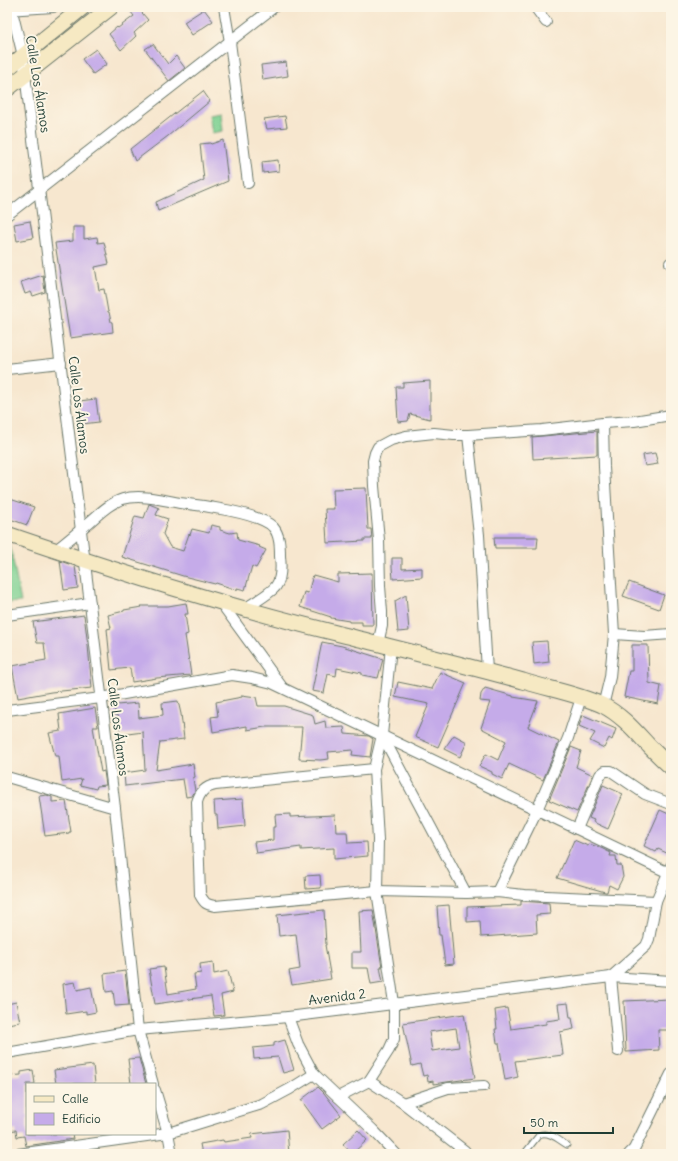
<svg xmlns="http://www.w3.org/2000/svg" width="678" height="1161" font-family="Delius,sans-serif">
<style>
.green{fill:#7fd193;stroke:#4f8764}
.building{fill:#c5abe9;fill-rule:evenodd}
.lines{fill:none;stroke-linecap:round;stroke-linejoin:round}
.lane-casing{stroke:#6b786a;stroke-width:7}
.street-casing{stroke:#6b786a;stroke-width:12}
.secondary-casing{stroke:#6b786a;stroke-width:17}
.lane{stroke:#fff;stroke-width:5}
.street{stroke:#fff;stroke-width:10}
.secondary{stroke:#f6e9c3;stroke-width:15}
.labels{text-anchor:middle;dominant-baseline:central;stroke-width:4;stroke-linejoin:round;paint-order:stroke}
.street-label{font-size:13px;fill:#1f3d34;stroke:#fcf5e5}
</style>
<rect width="100%" height="100%" fill="#fcf5e5"/>
<filter id="ink" filterUnits="userSpaceOnUse"><feTurbulence type="fractalNoise" baseFrequency=".025" numOctaves="2"/><feDisplacementMap in="SourceGraphic" scale="8" xChannelSelector="R" yChannelSelector="G"/><feConvolveMatrix kernelMatrix="1 2 1 2 8 2 1 2 1" color-interpolation-filters="sRGB"/></filter>
<filter id="wash" filterUnits="userSpaceOnUse"><feTurbulence type="fractalNoise" baseFrequency=".012" numOctaves="4" result="noise"/><feDisplacementMap in="SourceGraphic" scale="16" xChannelSelector="R" yChannelSelector="G"/><feGaussianBlur stdDeviation="0.9" result="paint"/><feColorMatrix in="noise" values="0 0 0 0 0 0 0 0 0 0 0 0 0 0 0 0 0 1.4 0 .05"/><feComposite in="paint" operator="in"/></filter>
<g filter="url(#wash)">
<rect width="100%" height="100%" fill="#f7e7cf"/>
<g class="green">
<polygon points="221,113 223,131 212,133 209,115"/>
<polygon points="7,544 10,545 21,602 7,603"/>
</g>
<g id="blocks">
<g class="building">
<polygon points="127,7 137,7 148,20 134,33 136,36 121,50 109,34 117,27 118,28 134,16"/>
<polygon points="204,9 213,21 192,35 184,22"/>
<polygon points="153,44 168,64 176,56 185,68 169,81 145,49"/>
<polygon points="96,49 107,64 93,74 82,59"/>
<polygon points="286,62 288,76 263,80 261,65"/>
<polygon points="203,91 210,101 168,136 135,161 130,149"/>
<polygon points="285,116 287,127 267,129 264,119"/>
<polygon points="223,140 228,181 158,211 156,202 204,180 200,144 210,143 211,144"/>
<polygon points="278,160 279,171 263,173 262,162"/>
<polygon points="30,221 33,238 17,241 14,224"/>
<polygon points="73,227 84,227 84,239 97,237 98,243 104,242 109,264 95,267 99,290 104,289 108,312 109,312 111,322 112,322 113,332 70,338 55,243 73,241"/>
<polygon points="43,275 45,292 33,296 31,292 25,294 21,282"/>
<polygon points="430,381 430,419 410,414 408,421 398,422 396,387 403,387 403,383"/>
<polygon points="96,399 99,422 82,424 79,401"/>
<polygon points="597,431 597,455 533,459 532,437"/>
<polygon points="655,453 658,464 645,466 643,455"/>
<polygon points="366,488 368,529 371,529 372,539 364,539 364,541 327,543 325,509 334,509 333,489"/>
<polygon points="7,498 34,507 27,525 7,518"/>
<polygon points="149,504 159,508 156,515 168,519 163,534 170,547 183,551 189,534 190,535 192,529 209,533 211,525 220,527 220,530 230,533 237,532 238,540 260,546 259,547 266,550 256,568 252,566 245,590 237,588 237,590 216,583 215,584 183,576 122,557 135,516 144,518"/>
<polygon points="494,537 538,537 537,548 495,548"/>
<polygon points="392,558 402,558 402,569 422,568 422,577 393,579 392,567"/>
<polygon points="60,561 75,566 78,588 64,590"/>
<polygon points="372,573 373,625 362,625 362,622 349,622 349,621 331,618 331,617 300,607 304,592 308,593 313,575 338,582 338,574"/>
<polygon points="629,582 664,595 659,609 623,596"/>
<polygon points="406,595 409,631 398,632 395,601"/>
<polygon points="186,603 188,614 185,614 188,634 185,635 191,675 157,678 132,682 130,668 111,670 107,629 111,628 108,615 124,611 124,610 142,607 141,606 168,606"/>
<polygon points="84,615 88,646 92,688 51,692 18,698 12,666 46,660 44,643 37,643 33,622"/>
<polygon points="547,641 549,662 534,664 532,642"/>
<polygon points="322,642 342,646 383,659 378,678 362,675 362,673 337,668 336,676 328,674 324,693 312,691"/>
<polygon points="632,645 648,645 649,683 661,686 658,704 624,697 629,671 632,671"/>
<polygon points="440,672 466,683 438,747 415,737 429,704 395,697 398,682 432,689"/>
<polygon points="485,688 513,696 513,697 538,701 528,727 559,742 543,780 509,764 502,779 492,774 492,772 479,766 486,754 498,760 506,741 481,728 490,702 480,701 481,694"/>
<polygon points="242,695 256,697 258,706 284,706 313,715 315,724 325,721 326,728 344,727 345,734 369,736 373,739 370,757 352,755 353,750 328,752 329,759 320,760 299,759 302,727 265,727 247,730 247,726 213,732 211,717 218,716 216,702 242,697"/>
<polygon points="178,701 181,714 184,739 160,742 156,770 193,764 195,777 193,778 195,791 192,796 186,797 183,779 125,786 124,773 145,770 143,732 120,735 117,715 113,715 117,705 138,703 139,718 163,715 162,703"/>
<polygon points="95,708 98,727 93,727 101,772 104,771 106,785 97,786 96,789 80,785 82,779 62,782 59,756 55,756 49,733 61,731 59,714"/>
<polygon points="583,715 616,729 612,740 609,738 604,748 590,741 595,733 579,726"/>
<polygon points="454,735 467,742 460,757 444,749"/>
<polygon points="571,747 581,751 576,767 593,775 577,812 549,800"/>
<polygon points="603,785 623,794 608,829 593,822 594,820 589,818"/>
<polygon points="47,795 52,797 52,802 66,801 71,832 69,832 69,833 45,836 39,796"/>
<polygon points="243,799 245,826 218,829 217,815 215,815 214,801"/>
<polygon points="660,810 671,815 671,855 658,849 656,852 644,846"/>
<polygon points="290,814 290,817 335,815 336,832 347,832 348,843 367,842 368,856 334,859 334,848 301,850 301,847 256,853 254,842 273,840 273,827 276,827 275,815"/>
<polygon points="574,840 588,846 589,844 601,848 611,853 610,856 616,856 617,865 621,865 623,877 617,889 609,885 607,892 605,892 557,878"/>
<polygon points="320,875 321,888 306,889 305,876"/>
<polygon points="521,901 549,903 550,914 536,915 537,933 481,937 480,921 467,922 467,907 521,905"/>
<polygon points="449,905 454,964 445,965 441,935 439,935 437,906"/>
<polygon points="324,910 326,945 325,945 331,979 292,985 289,971 300,969 296,934 279,936 277,915"/>
<polygon points="373,910 381,961 382,967 380,967 383,982 371,984 368,968 352,968 352,952 361,952 359,911"/>
<polygon points="213,962 214,974 228,971 233,992 221,995 224,1015 214,1016 211,996 155,1004 149,969 164,967 168,994 196,989 194,974 201,973 200,964"/>
<polygon points="125,971 129,1005 115,1006 113,991 106,992 104,974"/>
<polygon points="75,982 77,990 91,987 96,1012 86,1014 86,1011 66,1014 63,984"/>
<polygon points="671,999 671,1030 658,1030 659,1050 626,1052 624,1001"/>
<polygon points="16,1002 20,1022 7,1024 7,1004"/>
<polygon points="568,1003 570,1018 572,1018 574,1029 560,1032 563,1055 515,1061 518,1077 505,1080 499,1043 497,1043 495,1029 497,1029 495,1010 507,1008 511,1029 546,1024 546,1021 560,1019 558,1004"/>
<path d="M 464,1014 L 475,1078 L 433,1084 L 433,1081 L 428,1082 L 427,1075 L 423,1076 L 420,1064 L 412,1066 L 403,1023 ZM 456,1028 L 459,1047 L 432,1051 L 429,1032 Z"/>
<polygon points="285,1040 294,1070 283,1073 278,1057 254,1059 253,1048 274,1046 274,1043"/>
<polygon points="139,1058 146,1084 131,1084 128,1059"/>
<polygon points="93,1065 95,1084 56,1084 54,1070"/>
<polygon points="33,1070 35,1084 27,1084 27,1134 72,1134 73,1139 26,1146 24,1136 17,1137 16,1130 7,1131 7,1076 21,1075 21,1072"/>
<polygon points="318,1087 324,1093 341,1115 322,1129 301,1100"/>
<polygon points="287,1130 289,1154 202,1154 200,1144 223,1140 224,1142 252,1138 251,1134"/>
<polygon points="358,1130 367,1140 352,1154 343,1144"/>
</g>
</g>
</g>
<g filter="url(#ink)">
<use href="#blocks" fill-opacity="0" stroke="#6b786a" stroke-width="1"/>
<g class="lines">
<defs>
<path id="lane" d="M 524,1154 L 539,1135 C 548,1130 560,1141 567,1145"/>
<g id="street">
<polyline points="11,7 23,56 25,74 115,808 138,1030 153,1084"/>
<polyline points="224,7 230,42 248,183"/>
<polyline points="535,7 546,22"/>
<polyline points="7,10 53,7"/>
<polyline points="7,215 274,7"/>
<polyline points="670,263 671,264"/>
<polyline points="7,369 61,363"/>
<polyline points="468,435 479,535 487,671"/>
<path d="M 56,550 C 66,542 76,534 86,525 C 97,516 109,503 123,499 C 140,494 163,500 180,503 C 200,505 260,513 273,527 C 280,535 280,547 280,556 C 281,565 281,579 276,586 C 271,593 252,604 244,609"/>
<polyline points="221,603 282,687"/>
<polyline points="7,615 90,603"/>
<polyline points="614,634 644,636 671,634"/>
<polyline points="378,644 382,626 382,612 380,586 379,540 374,486 373,461 375,453 378,447 391,440 406,436 434,433 454,435 468,435 542,430 603,423"/>
<polyline points="603,706 610,677 614,634 604,467 603,423 634,421 671,415"/>
<polyline points="7,710 101,698 232,675 252,678 272,683 671,874"/>
<polyline points="382,735 466,893"/>
<path d="M 374,769 L 215,785 C 205,787 200,792 197,802 L 200,895 C 205,904 206,904 215,906 L 377,891 L 466,893 L 497,892 L 524,895 L 656,901"/>
<polyline points="7,777 115,808"/>
<polyline points="577,829 600,775 605,771 611,771 645,794 671,804"/>
<polyline points="497,892 537,810 568,738 581,698"/>
<polyline points="288,1017 298,1044 314,1074 373,1130 396,1154"/>
<polyline points="618,1051 611,977 646,946 649,939 656,901 671,866"/>
<polyline points="7,1053 138,1030 288,1017 611,977 671,981"/>
<polyline points="369,1081 403,1103 465,1151"/>
<polyline points="155,1090 168,1133 172,1154"/>
<polyline points="338,1097 369,1081 389,1050 394,1039 394,1003 377,891 378,840 374,769 382,735 391,647"/>
<polyline points="403,1103 448,1088 484,1086"/>
<polyline points="18,1154 168,1133 262,1104 290,1089 314,1074"/>
<polyline points="629,1154 634,1149 671,1074"/>
</g>
<g id="secondary">
<polyline points="7,69 83,7"/>
<polyline points="7,89 111,7"/>
<path d="M 7,534 C 115,571 225,606 336,633 C 399,649 461,664 523,681 C 549,689 578,694 602,705 C 622,715 636,732 650,747 C 657,754 664,761 671,767"/>
</g>
</defs>
<use href="#lane" class="lane-casing"/>
<use href="#street" class="street-casing"/>
<use href="#secondary" class="secondary-casing"/>
<use href="#lane" class="lane"/>
<use href="#street" class="street"/>
<use href="#secondary" class="secondary"/>
</g>
</g>
<g class="labels">
<g class="street-label">
<text transform="translate(38 84) rotate(81)">Calle Los Álamos</text>
<text transform="translate(79 405) rotate(83)">Calle Los Álamos</text>
<text transform="translate(118 727) rotate(83)">Calle Los Álamos</text>
<text transform="translate(337 997) rotate(-7)">Avenida 2</text>
</g>
</g>
<rect width="678" height="1161" fill="none" stroke="#fcf5e5" stroke-width="24"/>
<rect x="26" y="1083" width="130" height="52" fill="#fcf5e5" stroke="#a4ab9e"/>
<rect x="34" y="1096" width="20" height="6" fill="#f6e9c3" stroke="#a4ab9e"/>
<text x="62" y="1103" font-size="12" fill="#1f3d34">Calle</text>
<rect x="34" y="1113" width="20" height="12" fill="#c5abe9" stroke="#a4ab9e"/>
<text x="62" y="1123" font-size="12" fill="#1f3d34">Edificio</text>
<path d="M524 1127v6h89v-6" fill="none" stroke="#1f3d34" stroke-width="2"/>
<text x="530" y="1127" font-size="12" fill="#1f3d34" stroke="#fcf5e5" stroke-width="3" paint-order="stroke">50 m</text>
</svg>
